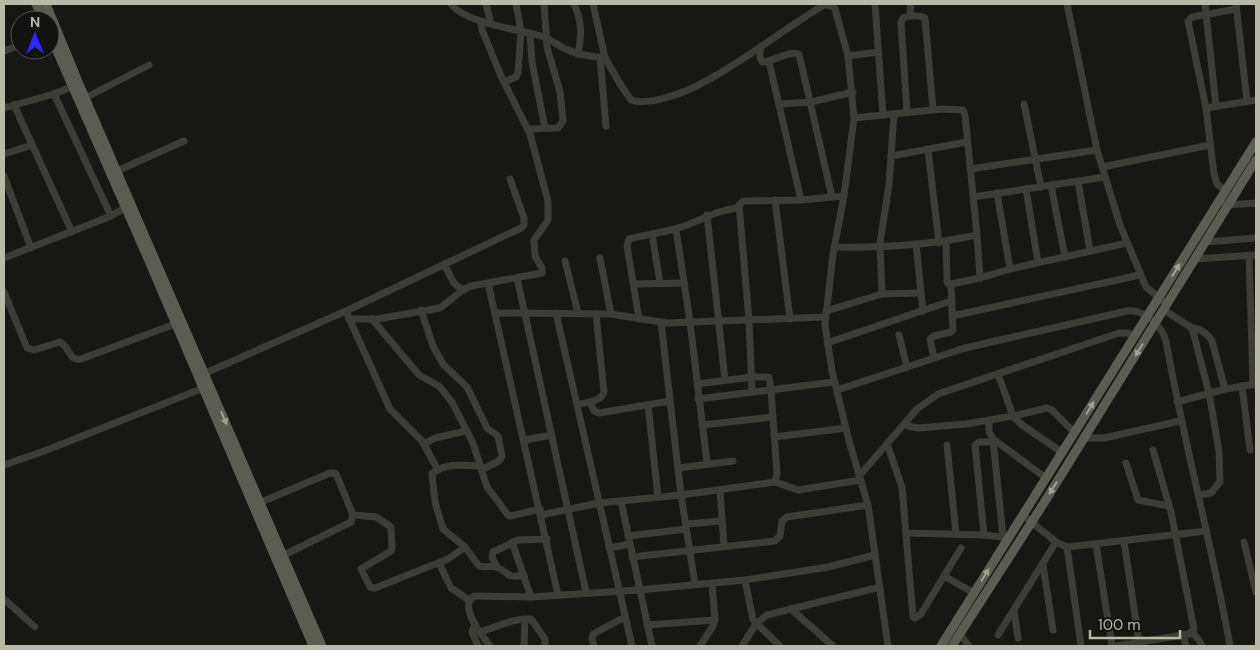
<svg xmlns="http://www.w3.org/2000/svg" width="1260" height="650" font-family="'DM Sans',sans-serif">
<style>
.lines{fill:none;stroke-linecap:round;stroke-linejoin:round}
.minor{stroke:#3c3d36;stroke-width:7}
.major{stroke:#5b5c52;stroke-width:9}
.oneway{fill:#a1a291}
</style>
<rect width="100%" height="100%" fill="#171815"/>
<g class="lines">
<g class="minor">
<path d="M 451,4 C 466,24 520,29 544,37 C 553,40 559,47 568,50 C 580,56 593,56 605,58"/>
<polyline points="486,4 491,24"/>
<path d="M 574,4 C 582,20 582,37 578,54"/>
<path d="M 593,4 L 605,58 L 619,82 L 631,100 C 648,107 689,91 704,82 C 746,60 784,29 824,5 L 832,6 L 835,9 L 848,56 L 854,118 L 844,196 L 833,254 L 825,325 L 832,371 L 849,441 L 868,505 L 888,646"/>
<polyline points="875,4 883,115"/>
<polyline points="1067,4 1097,150 1120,225 1146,287 1167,304"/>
<polyline points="1205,4 1216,106"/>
<polyline points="1236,4 1247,101"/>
<polyline points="910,16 911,4"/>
<polyline points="530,34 532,62 545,128"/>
<path d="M 760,47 L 760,58 L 762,62 C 774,62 788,50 799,54 L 832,197"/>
<polyline points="4,51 20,45"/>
<polyline points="848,56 878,52"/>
<polyline points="600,57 606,126"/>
<polyline points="769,62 801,200"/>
<polyline points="504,82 516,77 518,73 521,31 516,4"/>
<polyline points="54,94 111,216"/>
<polyline points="85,98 149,65"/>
<polyline points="780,104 811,102 853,92"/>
<polyline points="1024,104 1041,187"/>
<polyline points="14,105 72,232"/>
<polyline points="4,108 54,94 76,85"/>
<polyline points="1206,108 1256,100"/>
<path d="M 907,113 L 901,22 L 903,18 C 909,15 919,15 925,18 L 933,110"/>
<polyline points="854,118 942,109 963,110 965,115 977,235 980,278"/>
<polyline points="528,129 558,128 563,121 560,92 547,47 544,4"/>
<polyline points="928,150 939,243"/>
<polyline points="4,154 32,145"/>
<polyline points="891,156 967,142"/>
<polyline points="1102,167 1210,145"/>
<polyline points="970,169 1097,150"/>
<polyline points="117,171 184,141"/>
<polyline points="4,176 31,248"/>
<polyline points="1078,181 1090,251"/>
<polyline points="1051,185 1065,257"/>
<polyline points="1026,189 1038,263"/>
<polyline points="1226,191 1217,184 1214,174 1206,108 1188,21 1192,17 1236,9"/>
<polyline points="997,193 1010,269"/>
<polyline points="973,197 1105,177"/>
<polyline points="775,200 790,319"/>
<polyline points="1225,203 1228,205 1256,203"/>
<polyline points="707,215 725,380"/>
<polyline points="676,229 690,322 707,463"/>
<polyline points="652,234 660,283"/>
<polyline points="946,242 947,282 948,284 951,284 980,278 1010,269 1127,243"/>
<polyline points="1206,242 1256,238"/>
<polyline points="916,244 923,311"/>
<path d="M 834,247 C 882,248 930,245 977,235"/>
<polyline points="1249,255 1253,385"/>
<polyline points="4,258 111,216 130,205"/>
<polyline points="600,258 611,314"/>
<polyline points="1195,259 1256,255"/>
<polyline points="565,261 578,313"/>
<polyline points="444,264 454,283 463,290"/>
<polyline points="517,278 586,592"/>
<polyline points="488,283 558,595"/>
<polyline points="634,284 684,283"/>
<path d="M 4,292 L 27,348 L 34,350 L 60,342 C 70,347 68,361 81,359 L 175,324"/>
<polyline points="882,294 880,243 889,185 894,114"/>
<polyline points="421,310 433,346 443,364 467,387 487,428 498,436 502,456 499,461 481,470"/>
<polyline points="1164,310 1192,328 1209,393 1219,451 1220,482 1211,493 1198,495"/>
<polyline points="826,311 882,294 920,293"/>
<polyline points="495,313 611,314 667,323 825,317"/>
<polyline points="556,313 632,646"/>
<polyline points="348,316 390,409 422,441 438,470"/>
<polyline points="952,316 1140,275"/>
<polyline points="349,319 377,319 440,308 463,290 471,286 542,273 542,268 535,256 534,240 548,220 548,201 530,134 501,76 482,30 481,21"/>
<polyline points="372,319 419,375 439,386 452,402 473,443 487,487 508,515 510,516 540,509"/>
<path d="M 639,319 L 627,246 L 629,239 C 644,235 660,233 675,229 C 697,223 715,210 738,208"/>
<polyline points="661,322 681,495 695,584"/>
<path d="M 1192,328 C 1200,328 1208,334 1212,341 L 1225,389"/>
<polyline points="899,335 907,367"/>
<polyline points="827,343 951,301"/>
<polyline points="934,358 930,339 934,336 951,332 953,330 951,284"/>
<polyline points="998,374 1013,416 1022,425 1063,453"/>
<polyline points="201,375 346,311 521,228 524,225 524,218 510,179"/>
<polyline points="1242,386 1250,450"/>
<path d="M 837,390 L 965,348 L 1127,311 C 1144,309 1162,326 1166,341 C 1184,444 1212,544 1230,646"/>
<polyline points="752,392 749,320 739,205 743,201 801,200 844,196"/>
<polyline points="698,399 834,382"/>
<polyline points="590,402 594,411 599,413 670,401"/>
<polyline points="1177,402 1225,389 1256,384"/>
<path d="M 577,405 C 586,402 601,402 604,392 L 596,314"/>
<polyline points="648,405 658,497"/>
<polyline points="989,420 989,432 993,439 1046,478"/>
<polyline points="702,425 773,417"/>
<polyline points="904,425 918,428 966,424 1013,416 1047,408 1052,410 1075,433"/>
<polyline points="774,437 846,428"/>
<polyline points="1083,438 1104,438 1180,421"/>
<polyline points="524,440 552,435"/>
<polyline points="993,440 1003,537"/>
<polyline points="424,444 435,438 466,431"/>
<polyline points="887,444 902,487 913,617 915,618 921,614 961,548"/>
<polyline points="947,445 956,534"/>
<polyline points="1126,463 1138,500 1169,506"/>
<polyline points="4,465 47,450 206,387"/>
<path d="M 480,466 C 465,465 443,463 432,474 L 435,502 L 443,529 L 465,547 L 479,566 C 485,568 491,565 496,567 C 511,572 504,579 524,575"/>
<polyline points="678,468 733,461"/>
<polyline points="860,475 917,409 938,394 1119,333 1127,333 1135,336"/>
<polyline points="775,482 798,490 861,480"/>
<polyline points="720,490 724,546"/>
<polyline points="621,501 652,646"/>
<polyline points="259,503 330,473 335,473 337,476 353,515 351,522 282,556"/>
<polyline points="353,515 376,517 391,527 392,548 391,551 361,569 370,587 375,588 448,559 465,547"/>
<polyline points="541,515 599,503 681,495 775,482 777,474 771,390 769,377 752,377 697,384"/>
<polyline points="1023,515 1056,542 1067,547 1207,531"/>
<polyline points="686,524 722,521"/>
<polyline points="906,533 984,535 1009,538"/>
<polyline points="984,535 975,445 979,442 993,442"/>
<polyline points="628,536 686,529"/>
<polyline points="1124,541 1139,642"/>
<polyline points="512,542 531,597"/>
<polyline points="1244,542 1256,592"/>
<polyline points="1096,544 1112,646"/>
<polyline points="1067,547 1081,646"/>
<polyline points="609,548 630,544"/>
<polyline points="632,557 775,541 780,536 782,521 787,517 868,505"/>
<polyline points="439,563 451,588 469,600"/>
<polyline points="1043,565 1053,630"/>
<polyline points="497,567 492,557 493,552 518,540 547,539"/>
<polyline points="944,576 974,593"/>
<polyline points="745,580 753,620 780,646"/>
<polyline points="4,599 35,627"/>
<polyline points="791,609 833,646"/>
<polyline points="1014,610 1018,638"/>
<polyline points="475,624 472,632 478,646"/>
<polyline points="647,625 715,620"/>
<path d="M 480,632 C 497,627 513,618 531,619 L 545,639 L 545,646"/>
<polyline points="1192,632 1199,640 1202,646"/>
<polyline points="960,634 969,646"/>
<polyline points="998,635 1056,542"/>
<polyline points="1183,635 1186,646"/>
<path d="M 490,646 C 482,635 458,607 474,596 L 531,597 L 639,590 L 745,580 L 828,567 L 875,555"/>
<polyline points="524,646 525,619"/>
<polyline points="594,646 592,639 593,634 625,617"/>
<polyline points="700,646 713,626 715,620 712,583"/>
<polyline points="742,646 756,624 767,615 880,587"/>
<polyline points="1116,646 1189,634 1194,629 1171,512 1153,450"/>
</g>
<g class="major">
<polyline points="36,4 44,20"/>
<polyline points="46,4 79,84 322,646"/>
<polyline points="50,35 149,261 313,646"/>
<polyline points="941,646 1256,142"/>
<polyline points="952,646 1042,506 1256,160"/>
</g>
</g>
<defs><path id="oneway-solid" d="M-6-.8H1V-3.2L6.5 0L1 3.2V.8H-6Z" transform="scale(1.25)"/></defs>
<g class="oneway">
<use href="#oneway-solid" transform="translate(1176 270) rotate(-58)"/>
<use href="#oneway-solid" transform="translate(1139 350) rotate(122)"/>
<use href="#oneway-solid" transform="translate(1090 408) rotate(-59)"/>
<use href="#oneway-solid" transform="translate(224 418) rotate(66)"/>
<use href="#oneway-solid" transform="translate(1053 488) rotate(122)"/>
<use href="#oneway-solid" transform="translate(985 575) rotate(-58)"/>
</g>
<rect width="1260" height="650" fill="none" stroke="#b8b9a6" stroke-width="10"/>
<g transform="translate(35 35)"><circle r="24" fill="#121310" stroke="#54554c"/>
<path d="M0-4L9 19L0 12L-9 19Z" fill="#2c26ff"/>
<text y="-8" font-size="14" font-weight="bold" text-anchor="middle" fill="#b8b9a6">N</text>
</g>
<path d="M1090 630v8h90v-8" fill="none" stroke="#b8b9a6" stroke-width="2.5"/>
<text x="1098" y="630" font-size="15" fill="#b8b9a6" stroke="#121310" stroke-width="4" paint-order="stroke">100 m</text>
</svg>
